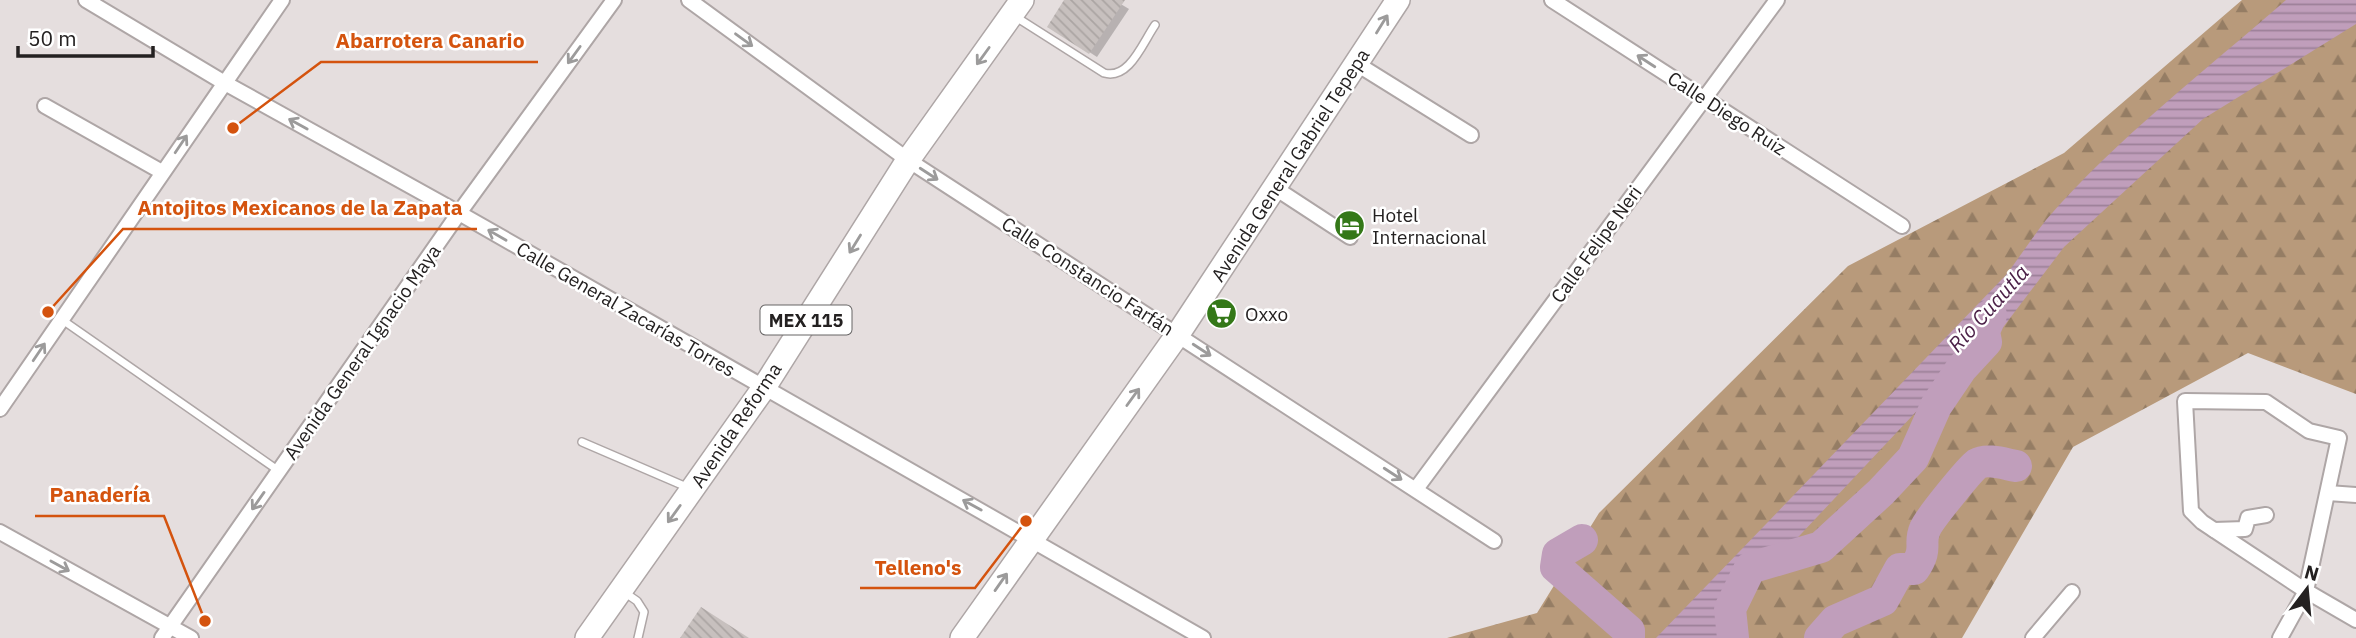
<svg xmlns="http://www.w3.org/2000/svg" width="2356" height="638" font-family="'IBM Plex Sans',sans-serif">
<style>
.forest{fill:url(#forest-firs)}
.water{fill:url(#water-rules)}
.shadow{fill:#0003}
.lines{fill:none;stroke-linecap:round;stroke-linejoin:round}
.river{stroke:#c09ebb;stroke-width:32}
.building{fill:url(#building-back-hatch)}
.lane-casing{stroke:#aea6a6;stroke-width:10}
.street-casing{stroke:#aea6a6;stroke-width:18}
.primary-casing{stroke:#aea6a6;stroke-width:26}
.lane{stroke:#fff;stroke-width:7}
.street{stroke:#fff;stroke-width:14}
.primary{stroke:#fff;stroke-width:23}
.oneway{stroke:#9c9b9b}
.labels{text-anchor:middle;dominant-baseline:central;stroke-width:5;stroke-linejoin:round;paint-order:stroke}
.shield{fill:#fff;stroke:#666464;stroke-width:2}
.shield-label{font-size:18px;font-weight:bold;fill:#242121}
.street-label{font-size:19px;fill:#242121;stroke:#fff}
.poi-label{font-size:19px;fill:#242121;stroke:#fff;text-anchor:start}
.water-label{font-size:21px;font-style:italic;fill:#4c2148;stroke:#fff}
.leader{fill:none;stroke:#d4530e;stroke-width:2.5}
.callout-dot{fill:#d4530e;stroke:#fff;stroke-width:2.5}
.callout-label{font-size:21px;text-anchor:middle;font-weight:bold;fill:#d4530e;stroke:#fff;stroke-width:5;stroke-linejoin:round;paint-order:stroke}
</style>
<defs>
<pattern id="forest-firs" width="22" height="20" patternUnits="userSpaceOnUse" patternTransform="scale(1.75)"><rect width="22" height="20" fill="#b89a7b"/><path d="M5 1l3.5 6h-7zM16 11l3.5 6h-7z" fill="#957d64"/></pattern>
<pattern id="water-rules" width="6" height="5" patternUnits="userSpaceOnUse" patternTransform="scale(1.75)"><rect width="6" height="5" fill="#c09ebb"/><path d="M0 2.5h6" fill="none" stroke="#9c8098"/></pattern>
<pattern id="building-back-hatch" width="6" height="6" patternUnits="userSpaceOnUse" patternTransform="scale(1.75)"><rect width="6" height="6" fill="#c7c0be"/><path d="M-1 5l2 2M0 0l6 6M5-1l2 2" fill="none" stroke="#aba5a3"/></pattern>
</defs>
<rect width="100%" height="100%" fill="#e5dede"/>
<polygon class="forest" points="2242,0 2356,0 2356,394 2248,353 2073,447 1962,638 1447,638 1537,613 1599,513 1848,266 2064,153"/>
<path class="water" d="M 2286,0 L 2356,0 L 2356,24 L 2203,119 L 2064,247 L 2001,330 L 1930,397 L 1754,584 L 1717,638 L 1656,638 L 2005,276 C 2019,258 2032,238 2046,220 C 2117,138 2205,71 2286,0 Z"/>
<polygon class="shadow" points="1067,0 1114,0 1129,9 1097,57 1049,26"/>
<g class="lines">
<g class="river">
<polyline points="1582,540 1558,554 1556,567 1629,631 1629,638"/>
<polyline points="1733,638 1730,609 1750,568 1821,547 1881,492 1913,458 1936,406 1961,369 1986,342 1984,331 1991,315"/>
<path d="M 1820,638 L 1835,621 L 1883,600 L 1900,569 L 1914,569 C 1929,547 1918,545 1925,529 C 1929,519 1970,469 1977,464 C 1987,458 2005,464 2016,466"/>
</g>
</g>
<g class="building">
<polygon points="1064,0 1125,0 1089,54 1047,27"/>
<polygon points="701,607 749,638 680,638"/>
</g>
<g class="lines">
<defs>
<g id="lane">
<path d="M 1016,17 L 1104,73 C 1129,80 1142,44 1155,25"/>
<polyline points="61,319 279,471"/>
<polyline points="582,442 689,488"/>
<polyline points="624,592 637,601 644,612 638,638"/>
</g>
<g id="street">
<polyline points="86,0 223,82 459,213 1203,638"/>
<polyline points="689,0 908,160 1494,541"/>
<polyline points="1552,0 1902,226"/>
<polyline points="1357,64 1471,135"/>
<polyline points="45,106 162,172"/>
<polyline points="1275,188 1350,237"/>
<polyline points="0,409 282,0"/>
<polyline points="1416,489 1777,0"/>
<polyline points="2328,493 2356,495"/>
<polyline points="2214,530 2245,529 2248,518 2266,515"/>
<polyline points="0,532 191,638"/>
<polyline points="162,638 459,213 614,0"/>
<polyline points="2033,638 2072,592"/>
<polyline points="2280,638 2306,591 2339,438 2309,431 2266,402 2185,401 2191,511 2202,522 2306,591 2356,620"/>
</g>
<g id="primary">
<polyline points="587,638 763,389 908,160 1022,0"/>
<polyline points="962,638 1178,334 1398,0"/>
</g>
</defs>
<use href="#lane" class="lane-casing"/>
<use href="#street" class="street-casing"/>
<use href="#primary" class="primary-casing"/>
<use href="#lane" class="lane"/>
<use href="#street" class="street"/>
<use href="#primary" class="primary"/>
</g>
<defs><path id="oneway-shaft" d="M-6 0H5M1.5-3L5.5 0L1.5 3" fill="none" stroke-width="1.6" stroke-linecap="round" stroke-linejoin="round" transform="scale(1.75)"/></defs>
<g class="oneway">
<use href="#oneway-shaft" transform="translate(1382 24) rotate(-58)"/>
<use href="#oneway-shaft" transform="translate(744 40) rotate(36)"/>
<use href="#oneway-shaft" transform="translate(574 55) rotate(126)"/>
<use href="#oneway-shaft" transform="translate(983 56) rotate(126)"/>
<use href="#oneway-shaft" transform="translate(1646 61) rotate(-147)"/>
<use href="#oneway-shaft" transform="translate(298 124) rotate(-151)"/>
<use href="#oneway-shaft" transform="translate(181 144) rotate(-56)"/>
<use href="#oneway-shaft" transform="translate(929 174) rotate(33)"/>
<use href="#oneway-shaft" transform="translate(497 235) rotate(-150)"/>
<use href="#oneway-shaft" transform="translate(855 244) rotate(122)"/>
<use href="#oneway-shaft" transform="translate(1202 350) rotate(33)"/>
<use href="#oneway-shaft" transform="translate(39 352) rotate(-56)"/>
<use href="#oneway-shaft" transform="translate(1133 397) rotate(-54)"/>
<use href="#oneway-shaft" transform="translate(1393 474) rotate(33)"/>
<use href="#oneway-shaft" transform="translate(258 501) rotate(125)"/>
<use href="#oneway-shaft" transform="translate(972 505) rotate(-151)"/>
<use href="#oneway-shaft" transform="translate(674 514) rotate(126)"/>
<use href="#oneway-shaft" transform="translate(60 566) rotate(29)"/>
<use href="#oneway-shaft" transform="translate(1001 582) rotate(-55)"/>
</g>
<defs>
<symbol id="hotel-disc" viewBox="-11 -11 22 22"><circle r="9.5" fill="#347818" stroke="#fff"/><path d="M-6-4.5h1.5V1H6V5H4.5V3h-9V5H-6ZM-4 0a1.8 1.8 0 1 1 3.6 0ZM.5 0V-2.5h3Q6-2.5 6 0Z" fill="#fff"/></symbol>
<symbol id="supermarket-disc" viewBox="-11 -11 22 22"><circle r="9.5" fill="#347818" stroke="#fff"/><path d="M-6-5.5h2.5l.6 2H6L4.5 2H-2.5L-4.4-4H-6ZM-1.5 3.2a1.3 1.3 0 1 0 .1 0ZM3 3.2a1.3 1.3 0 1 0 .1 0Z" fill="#fff"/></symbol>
</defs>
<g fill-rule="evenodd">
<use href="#hotel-disc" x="1332" y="208" width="35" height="35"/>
<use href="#supermarket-disc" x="1204" y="296" width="35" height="35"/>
</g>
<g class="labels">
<rect class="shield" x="760.5" y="305.5" width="91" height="29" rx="5"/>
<g class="shield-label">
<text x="806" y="320">MEX 115</text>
</g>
<g class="street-label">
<text transform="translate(1727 113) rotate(33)">Calle Diego Ruiz</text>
<text transform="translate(1290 165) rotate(-57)">Avenida General Gabriel Tepepa</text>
<text transform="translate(1596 244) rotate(-54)">Calle Felipe Neri</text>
<text transform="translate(1088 276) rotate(33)">Calle Constancio Farfán</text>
<text transform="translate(626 309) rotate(30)">Calle General Zacarías Torres</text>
<text transform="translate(362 352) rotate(-55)">Avenida General Ignacio Maya</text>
<text transform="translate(736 425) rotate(-56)">Avenida Reforma</text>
</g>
<g class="poi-label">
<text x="1372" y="215">Hotel<tspan x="1372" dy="22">Internacional</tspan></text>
<text x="1245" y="314">Oxxo</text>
</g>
<g class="water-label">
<text transform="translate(1988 308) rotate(-48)">Río Cuautla</text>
</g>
</g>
<path class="leader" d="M233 128L321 62H538M48 312L123 229H477M205 621L164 516H35M1026 521L975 588H860"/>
<g class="callout-dot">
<circle cx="233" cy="128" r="7"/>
<circle cx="48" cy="312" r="7"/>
<circle cx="205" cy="621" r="7"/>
<circle cx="1026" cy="521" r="7"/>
</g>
<g class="callout-label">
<text x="430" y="48">Abarrotera Canario</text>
<text x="300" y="215">Antojitos Mexicanos de la Zapata</text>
<text x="100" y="502">Panadería</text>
<text x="918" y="575">Telleno's</text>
</g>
<g transform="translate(2307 589) rotate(16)" stroke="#ffffff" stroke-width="5" paint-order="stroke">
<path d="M0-5L12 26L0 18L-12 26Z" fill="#242121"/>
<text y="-10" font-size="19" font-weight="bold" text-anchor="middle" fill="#242121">N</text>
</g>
<path d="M18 46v10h135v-10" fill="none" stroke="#242121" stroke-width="3.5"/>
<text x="28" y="46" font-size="21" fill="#242121" stroke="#ffffff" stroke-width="5" paint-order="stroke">50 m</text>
</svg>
